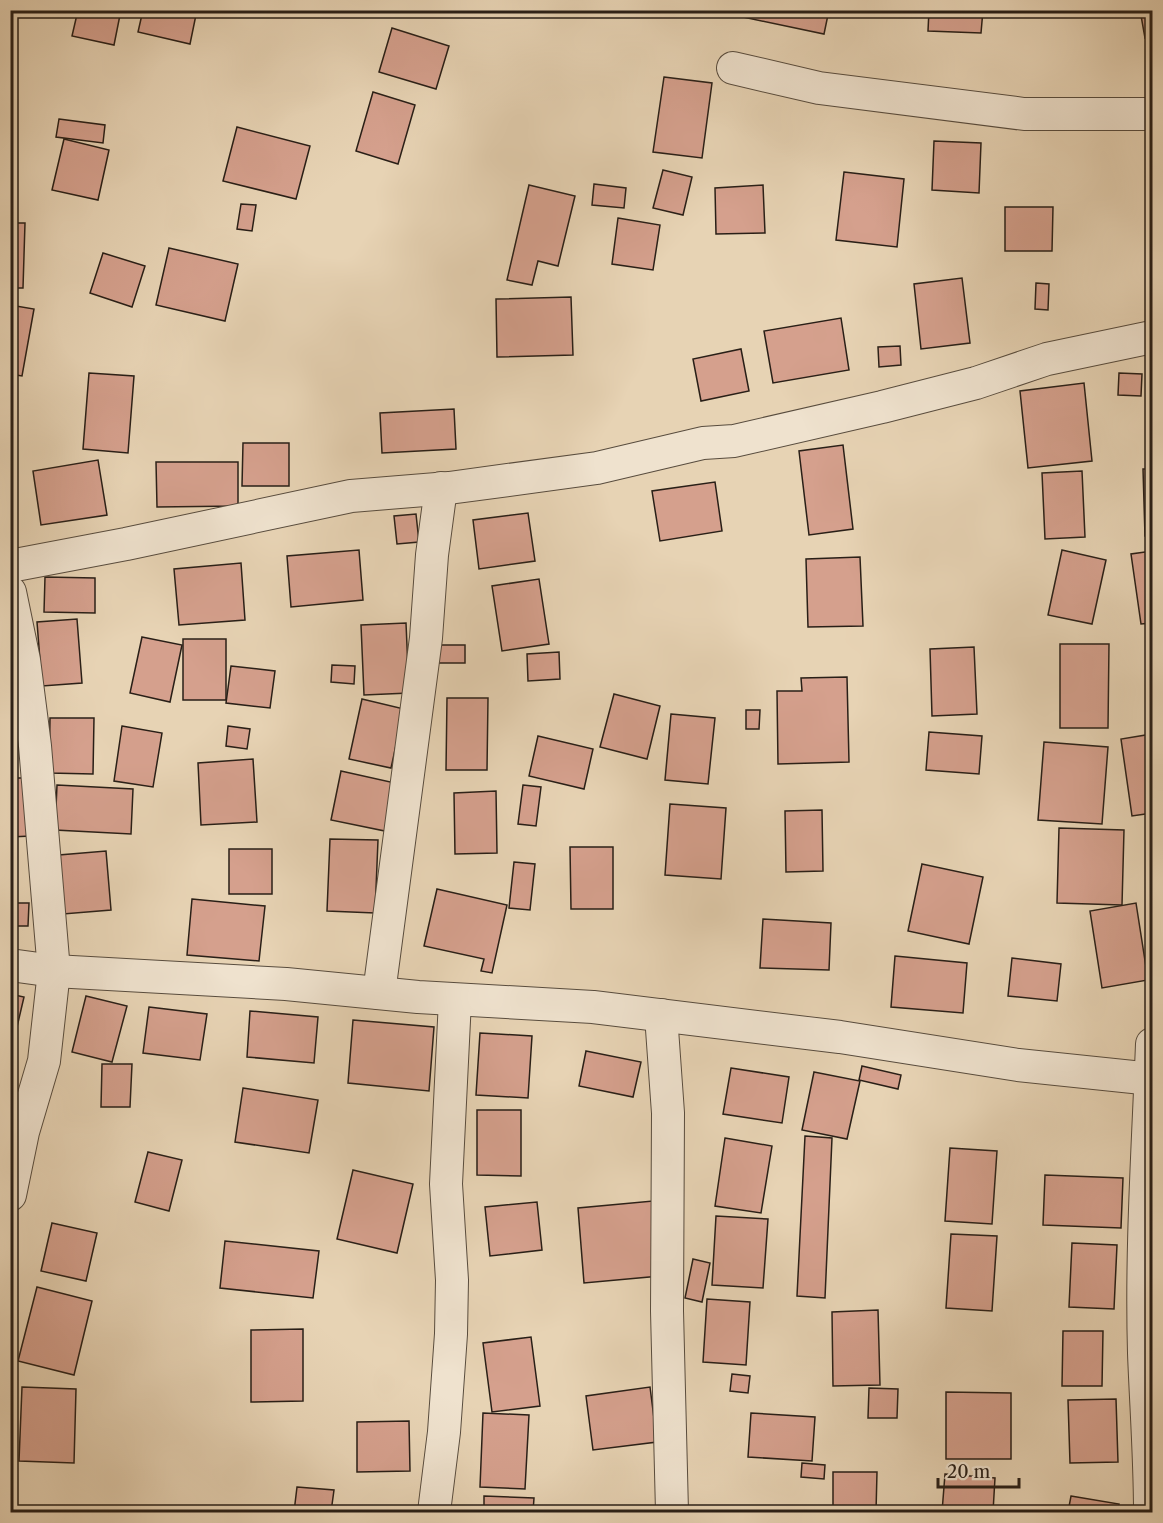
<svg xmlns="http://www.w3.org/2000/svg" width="1163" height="1523" font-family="'Libre Caslon Text',serif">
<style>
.building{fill:#d5a08d;stroke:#291f17;stroke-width:1.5}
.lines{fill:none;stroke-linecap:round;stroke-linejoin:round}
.minor-casing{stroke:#584c3e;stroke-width:34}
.minor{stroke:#efe2ce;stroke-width:32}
</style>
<rect width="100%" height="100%" fill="#e7d3b4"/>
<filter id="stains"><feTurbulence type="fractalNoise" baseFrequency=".00333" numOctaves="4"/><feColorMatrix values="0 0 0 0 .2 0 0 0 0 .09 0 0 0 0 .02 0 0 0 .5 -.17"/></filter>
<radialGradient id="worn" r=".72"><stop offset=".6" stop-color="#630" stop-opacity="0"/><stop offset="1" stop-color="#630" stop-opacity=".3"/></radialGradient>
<g class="building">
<polygon points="78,10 121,10 114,45 72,36"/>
<polygon points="143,10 197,10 190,44 138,32"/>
<polygon points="740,10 829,10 824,34 738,16"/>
<polygon points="929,10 983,10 981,33 928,31"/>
<polygon points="1140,10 1152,10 1152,36 1145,38"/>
<polygon points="392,28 449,46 436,89 379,72"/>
<polygon points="664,77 712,83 702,158 653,152"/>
<polygon points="373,92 415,105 398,164 356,151"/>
<polygon points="59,119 105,125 103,143 56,137"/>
<polygon points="237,127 310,146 296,199 223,181"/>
<polygon points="64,139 109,150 98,200 52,190"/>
<polygon points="934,141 981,143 979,193 932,190"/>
<polygon points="663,170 692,177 683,215 653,208"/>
<polygon points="844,172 904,179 897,247 836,240"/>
<polygon points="594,184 626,188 624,208 592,205"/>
<polygon points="529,185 575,196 558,266 538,261 532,285 507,280"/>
<polygon points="763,185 765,233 716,234 715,188"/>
<polygon points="241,204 256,205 252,231 237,229"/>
<polygon points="1005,207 1053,207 1052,251 1005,251"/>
<polygon points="618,218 660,225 653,270 612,264"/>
<polygon points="10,223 25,223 23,288 10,288"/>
<polygon points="169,248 238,264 225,321 156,305"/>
<polygon points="103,253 145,266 132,307 90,293"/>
<polygon points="962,278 970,343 921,349 914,284"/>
<polygon points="1036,283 1049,284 1048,310 1035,309"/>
<polygon points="571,297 573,355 497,357 496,299"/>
<polygon points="10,305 34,309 22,376 10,374"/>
<polygon points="841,318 849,370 773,383 764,331"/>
<polygon points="900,346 901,365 879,367 878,347"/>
<polygon points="741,349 749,391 701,401 693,359"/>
<polygon points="89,373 134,376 128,453 83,449"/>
<polygon points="1119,373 1142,374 1141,396 1118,395"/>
<polygon points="1084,383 1092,461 1028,468 1020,391"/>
<polygon points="1152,383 1152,414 1147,384"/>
<polygon points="454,409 456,449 382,453 380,413"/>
<polygon points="243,443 289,443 289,486 242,486"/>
<polygon points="843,445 853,529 809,535 799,451"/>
<polygon points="98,460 107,515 41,525 33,471"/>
<polygon points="156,462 238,462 238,506 157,507"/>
<polygon points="1143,469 1152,469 1152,536 1145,536"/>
<polygon points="1082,471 1085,537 1045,539 1042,473"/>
<polygon points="715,482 722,531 660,541 652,491"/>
<polygon points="528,513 535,561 479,569 473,520"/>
<polygon points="416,514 419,542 397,544 394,516"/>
<polygon points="359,550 363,600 291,607 287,556"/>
<polygon points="1062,550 1106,560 1092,624 1048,615"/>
<polygon points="1152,551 1152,623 1141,624 1131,554"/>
<polygon points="860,557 863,626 808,627 806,559"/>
<polygon points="241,563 245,620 179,625 174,569"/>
<polygon points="45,577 95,578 95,613 44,612"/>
<polygon points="539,579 549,644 502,651 492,586"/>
<polygon points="77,619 82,683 42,686 37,622"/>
<polygon points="406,623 409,693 364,695 361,625"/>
<polygon points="142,637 182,645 170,702 130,693"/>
<rect x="183" y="639" width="43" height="61"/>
<polygon points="1060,644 1109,644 1108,728 1060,728"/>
<rect x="436" y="645" width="29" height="18"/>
<polygon points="974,647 977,714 932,716 930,649"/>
<polygon points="559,652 560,679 528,681 527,654"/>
<polygon points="332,665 355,666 354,684 331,682"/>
<polygon points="231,666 275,671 270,708 226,703"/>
<polygon points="847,677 849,762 778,764 777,691 802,691 801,678"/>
<polygon points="614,694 660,706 647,759 600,747"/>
<polygon points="447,698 488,698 487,770 446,770"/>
<polygon points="362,699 404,709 391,768 349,759"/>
<polygon points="746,710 760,710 759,729 746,729"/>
<polygon points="671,714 715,718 708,784 665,780"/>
<polygon points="50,718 94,718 93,774 49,773"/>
<polygon points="122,726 162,733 153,787 114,781"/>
<polygon points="228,726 250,729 247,749 226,746"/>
<polygon points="929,732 982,736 979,774 926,770"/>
<polygon points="1152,734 1152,813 1132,816 1121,739"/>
<polygon points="538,736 593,749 584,789 529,776"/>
<polygon points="1044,742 1108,747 1102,824 1038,820"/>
<polygon points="253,759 257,822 201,825 198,763"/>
<polygon points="341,771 395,783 385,831 331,820"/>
<polygon points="10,778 29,778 31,836 10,837"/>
<polygon points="57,785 133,789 131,834 55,830"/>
<polygon points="523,785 541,787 536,826 518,824"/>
<polygon points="496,791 497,853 455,854 454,793"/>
<polygon points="670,804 726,808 721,879 665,875"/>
<polygon points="822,810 823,871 786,872 785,811"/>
<polygon points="1059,828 1124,830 1122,905 1057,903"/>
<polygon points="330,839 378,840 375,913 327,911"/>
<polygon points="570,847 613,847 613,909 571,909"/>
<rect x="229" y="849" width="43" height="45"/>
<polygon points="106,851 111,910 63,914 59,855"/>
<polygon points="514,862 535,864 530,910 509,908"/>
<polygon points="922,864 983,877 969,944 908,931"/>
<polygon points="437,889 507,905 492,973 481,971 484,959 424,946"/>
<polygon points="192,899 265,906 259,961 187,955"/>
<polygon points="10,903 29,903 28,926 10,926"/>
<polygon points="1136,903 1148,980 1102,988 1090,911"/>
<polygon points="763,919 831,923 829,970 760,968"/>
<polygon points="895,956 967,963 963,1013 891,1007"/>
<polygon points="1012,958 1061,964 1057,1001 1008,996"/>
<polygon points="10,994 24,997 10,1057"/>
<polygon points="86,996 127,1006 112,1062 72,1052"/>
<polygon points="149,1007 207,1014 200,1060 143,1053"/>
<polygon points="250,1011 318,1017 314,1063 247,1057"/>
<polygon points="353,1020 434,1027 429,1091 348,1083"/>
<polygon points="480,1033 532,1036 528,1098 476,1095"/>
<polygon points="586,1051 641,1062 633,1097 579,1086"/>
<polygon points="102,1064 132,1064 130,1107 101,1107"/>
<polygon points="10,1065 15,1066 10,1112"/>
<polygon points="862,1066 901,1075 898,1089 859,1080"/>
<polygon points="731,1068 789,1077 782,1123 723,1114"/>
<polygon points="814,1072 860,1081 847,1139 802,1130"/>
<polygon points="243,1088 318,1100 309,1153 235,1142"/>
<polygon points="477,1110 521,1110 521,1176 477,1175"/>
<polygon points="805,1136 832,1138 825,1298 797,1296"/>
<polygon points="725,1138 772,1146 761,1213 715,1206"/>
<polygon points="950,1148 997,1151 992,1224 945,1221"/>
<polygon points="148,1152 182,1160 169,1211 135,1202"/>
<polygon points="353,1170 413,1184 397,1253 337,1239"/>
<polygon points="1045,1175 1123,1178 1121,1228 1043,1225"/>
<polygon points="653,1201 660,1276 584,1283 578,1208"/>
<polygon points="537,1202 542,1250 490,1256 485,1207"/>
<polygon points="716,1216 768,1219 763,1288 712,1285"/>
<polygon points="52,1223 97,1233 86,1281 41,1271"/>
<polygon points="951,1234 997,1236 992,1311 946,1308"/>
<polygon points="225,1241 319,1251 313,1298 220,1288"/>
<polygon points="1072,1243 1117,1245 1114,1309 1069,1307"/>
<polygon points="693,1259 710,1263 702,1302 685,1298"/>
<polygon points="37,1287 92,1301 74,1375 18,1361"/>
<polygon points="707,1299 750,1302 746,1365 703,1362"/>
<polygon points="878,1310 880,1385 833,1386 832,1312"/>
<polygon points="303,1329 303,1401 251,1402 251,1330"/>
<polygon points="1063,1331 1103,1331 1102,1386 1062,1386"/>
<polygon points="531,1337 540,1406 492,1412 483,1343"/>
<polygon points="732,1374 750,1376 748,1393 730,1391"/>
<polygon points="22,1387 76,1389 74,1463 19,1461"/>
<polygon points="650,1387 657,1442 593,1450 586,1396"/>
<polygon points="869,1388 898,1389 897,1418 868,1418"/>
<polygon points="946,1392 1011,1393 1011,1459 946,1459"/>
<polygon points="1116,1399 1118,1462 1070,1463 1068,1400"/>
<polygon points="483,1413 529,1415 525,1489 480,1487"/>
<polygon points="751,1413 815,1417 812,1461 748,1457"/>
<polygon points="409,1421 410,1471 357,1472 357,1422"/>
<polygon points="802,1463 825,1465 824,1479 801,1477"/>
<polygon points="833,1472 877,1472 876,1512 833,1512"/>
<polygon points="945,1474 995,1478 993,1512 942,1512"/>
<polygon points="297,1487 334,1490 331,1512 294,1512"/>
<polygon points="484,1496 534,1498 533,1512 484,1512"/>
<polygon points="1071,1496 1119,1504 1117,1512 1068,1512"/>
</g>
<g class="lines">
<defs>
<g id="minor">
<polyline points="733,68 819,88 1024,114 1152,114"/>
<polyline points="10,566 126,544 351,496 449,488 597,468 703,443 734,441 882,407 976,383 1047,359 1152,337"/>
<polyline points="10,592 24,660 35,746 54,971 44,1061 23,1132 10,1195"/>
<polyline points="10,965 54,971 286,984 418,997 593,1007 840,1037 1018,1065 1152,1079"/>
<polyline points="379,993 426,638 432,555 441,488"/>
<polyline points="661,1015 668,1113 667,1311 672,1512"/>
<polyline points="434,1512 444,1432 451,1334 452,1280 446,1184 455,1000"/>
<path d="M 1150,1512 C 1150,1459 1146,1406 1144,1353 C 1141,1250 1148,1147 1152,1044"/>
</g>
</defs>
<use href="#minor" class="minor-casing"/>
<use href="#minor" class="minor"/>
</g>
<rect width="1163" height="1523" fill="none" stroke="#e7d3b4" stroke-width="36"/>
<rect x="12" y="12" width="1139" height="1499" fill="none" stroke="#291f17" stroke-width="3"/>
<rect x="18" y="18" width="1127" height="1487" fill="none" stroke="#291f17" stroke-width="1.5"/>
<path d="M938 1478v9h81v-9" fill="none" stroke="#291f17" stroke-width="3"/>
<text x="947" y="1478" font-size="18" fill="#291f17" stroke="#efe2ce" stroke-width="4.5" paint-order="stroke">20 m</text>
<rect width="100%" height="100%" filter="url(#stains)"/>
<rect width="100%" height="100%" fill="url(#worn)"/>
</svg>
